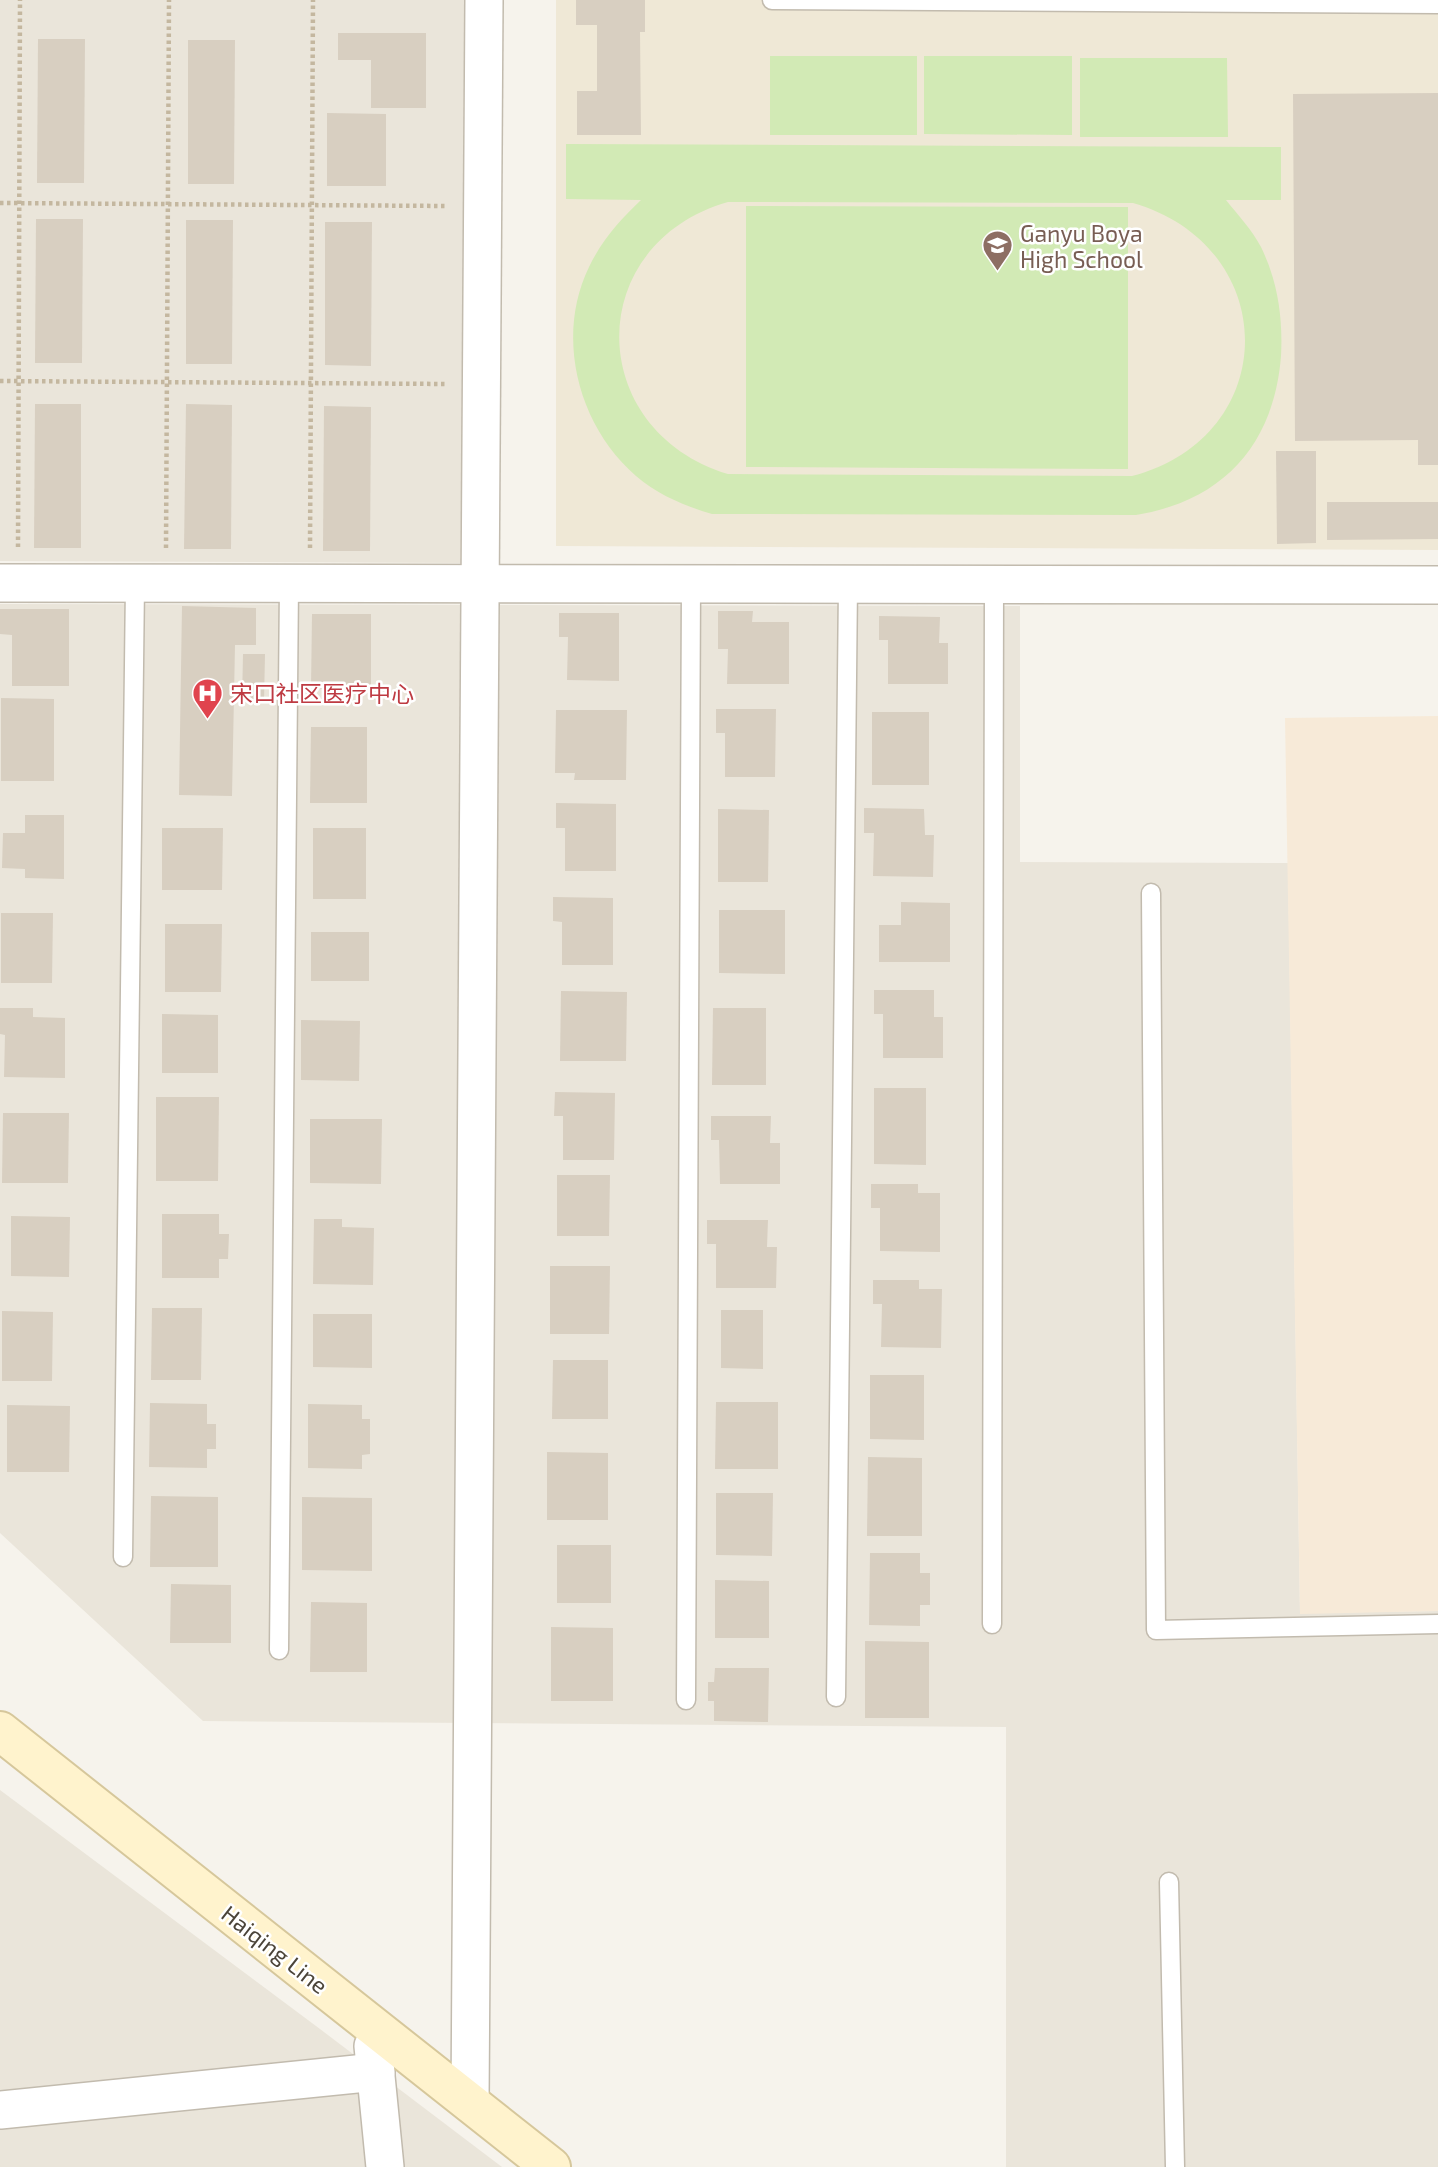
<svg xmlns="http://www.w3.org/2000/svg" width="1438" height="2167" font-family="'Exo 2','Noto Sans SC',sans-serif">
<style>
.residential{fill:#eae5da}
.commercial{fill:#f7ead8}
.education{fill:#efe8d6}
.green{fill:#d2eab5;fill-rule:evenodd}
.building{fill:#d8cfc1}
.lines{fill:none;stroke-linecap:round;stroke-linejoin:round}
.service-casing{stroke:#c2bbae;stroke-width:21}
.minor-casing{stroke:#c2bbae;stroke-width:40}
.secondary-casing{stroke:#d6c79b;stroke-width:42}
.path{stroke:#c4b79f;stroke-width:4.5;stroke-dasharray:3.5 3.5;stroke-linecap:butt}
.service{stroke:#fff;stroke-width:18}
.minor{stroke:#fff;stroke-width:37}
.secondary{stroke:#fff3cd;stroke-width:38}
.labels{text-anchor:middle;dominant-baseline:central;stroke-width:5;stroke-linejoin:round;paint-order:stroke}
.education-label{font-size:23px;fill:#785e54;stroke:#fff;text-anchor:start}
.health-label{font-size:23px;fill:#be3a42;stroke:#fff;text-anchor:start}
.street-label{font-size:23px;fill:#4b4439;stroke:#fff}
</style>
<rect width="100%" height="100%" fill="#f6f3ec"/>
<g class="residential">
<polygon points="0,0 468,0 464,563 0,561"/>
<polygon points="0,604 1020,606 1020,862 1288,863 1300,1613 1438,1611 1438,2167 1006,2167 1006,1727 203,1721 0,1533"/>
<polygon points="0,1790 320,2029 502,2167 0,2167"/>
</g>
<polygon class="commercial" points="1438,716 1438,1611 1300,1614 1285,718"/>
<polygon class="education" points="556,0 1438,0 1438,550 556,546"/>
<g class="green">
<rect x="770" y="56" width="147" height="79"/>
<polygon points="924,56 1072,56 1072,135 924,134"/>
<polygon points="1080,58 1227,58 1228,137 1080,137"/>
<path d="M 566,144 L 1281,147 L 1281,200 L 1226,200 C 1238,215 1252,230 1261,247 C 1278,282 1283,318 1281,356 C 1274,445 1223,501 1136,515 L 712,514 C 685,506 658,495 636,476 C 578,426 555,337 589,267 C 602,240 620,220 641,200 L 566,199 ZM 728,202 L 1133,203 C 1282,246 1283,436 1132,476 L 728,474 C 584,430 582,244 728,202 Z"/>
<polygon points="746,206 1128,207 1128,469 746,467"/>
</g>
<g class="building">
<polygon points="576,0 645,0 645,32 640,32 641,135 577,135 577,91 597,91 597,25 576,25"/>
<polygon points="338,33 426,33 426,108 371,108 371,60 338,60"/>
<polygon points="38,39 85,39 84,183 37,183"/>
<polygon points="188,40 235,40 234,184 188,184"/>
<polygon points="1438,93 1438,465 1418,465 1418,440 1295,441 1293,94"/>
<polygon points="327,113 386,114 386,186 327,186"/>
<polygon points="36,219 83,219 82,363 35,363"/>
<polygon points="186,220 233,220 232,364 186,364"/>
<polygon points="325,222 372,222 371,366 325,365"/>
<polygon points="35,404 81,404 81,548 34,548"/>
<polygon points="186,404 232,405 231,549 184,549"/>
<polygon points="324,406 371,407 370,551 323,551"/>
<polygon points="1276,451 1316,451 1316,543 1277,544"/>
<polygon points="1327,502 1438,502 1438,539 1327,540"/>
<polygon points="182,606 256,608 256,645 235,645 232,796 179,795"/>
<polygon points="0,609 69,609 69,686 12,686 12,635 0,634"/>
<polygon points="718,611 753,611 752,622 789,622 789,684 727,684 728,649 718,649"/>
<polygon points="559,613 619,613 619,681 567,680 568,637 559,637"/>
<polygon points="312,614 371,614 371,690 311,689"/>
<polygon points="879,616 940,617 939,643 948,643 948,684 888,684 888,640 879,640"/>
<polygon points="243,654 265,654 264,701 242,701"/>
<polygon points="1,698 54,699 54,781 1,781"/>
<polygon points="716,709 776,709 775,777 725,777 725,733 716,733"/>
<polygon points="556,710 627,710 626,780 574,780 575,773 555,773"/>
<rect x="872" y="712" width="57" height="73"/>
<polygon points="311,727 367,727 367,803 310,803"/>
<polygon points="556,803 616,804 616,871 565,871 565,828 556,828"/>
<polygon points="864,808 924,809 925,835 934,835 933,877 873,876 874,833 864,833"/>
<polygon points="718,809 769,810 768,882 718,882"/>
<polygon points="25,815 64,815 64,879 25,878 25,869 2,868 3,833 25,833"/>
<polygon points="162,828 223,828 222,890 162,890"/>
<rect x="313" y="828" width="53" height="71"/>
<polygon points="553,897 613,898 613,965 562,965 562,922 553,921"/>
<polygon points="901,902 950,903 950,962 879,962 879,925 901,925"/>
<polygon points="719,910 785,910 785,974 719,973"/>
<polygon points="1,913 53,913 52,983 1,983"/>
<polygon points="165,924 222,924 221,992 165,992"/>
<rect x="311" y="932" width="58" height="49"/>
<polygon points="874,990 934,990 934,1017 943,1017 943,1058 883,1058 883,1014 874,1014"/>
<polygon points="561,991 627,992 626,1061 560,1061"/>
<polygon points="0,1008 33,1008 33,1017 65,1018 65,1078 4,1077 5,1035 0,1034"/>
<polygon points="713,1008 766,1008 766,1085 712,1085"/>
<polygon points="162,1014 218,1015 218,1073 162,1073"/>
<polygon points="301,1020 360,1021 359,1081 301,1080"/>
<polygon points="874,1088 926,1088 926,1165 874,1164"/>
<polygon points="555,1092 615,1093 614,1160 563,1160 563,1116 554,1116"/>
<polygon points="156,1097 219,1097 218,1181 156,1181"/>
<polygon points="3,1113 69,1113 68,1183 2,1183"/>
<polygon points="711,1116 771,1116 770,1143 780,1143 780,1184 720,1184 719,1140 711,1140"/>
<polygon points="310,1119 382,1119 381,1184 310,1183"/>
<polygon points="557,1175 610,1175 609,1236 557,1236"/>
<polygon points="871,1184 918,1184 918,1193 940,1193 940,1252 880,1251 880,1208 871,1208"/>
<polygon points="162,1214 219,1214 219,1234 229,1234 228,1259 219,1259 219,1278 162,1278"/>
<polygon points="11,1216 70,1217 69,1277 11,1276"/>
<polygon points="314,1219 342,1219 342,1227 374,1228 373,1285 313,1284"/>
<polygon points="707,1220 768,1220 767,1247 777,1247 776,1288 716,1288 716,1244 707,1244"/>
<polygon points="550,1266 610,1266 609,1334 550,1334"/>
<polygon points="873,1280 919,1280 919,1289 942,1289 941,1348 881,1347 882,1304 873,1304"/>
<polygon points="152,1308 202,1308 201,1380 151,1380"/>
<polygon points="721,1310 763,1310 763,1369 721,1368"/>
<polygon points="2,1311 53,1312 52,1381 2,1381"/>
<polygon points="313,1314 372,1314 372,1368 313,1367"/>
<polygon points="553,1360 608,1360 608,1419 552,1419"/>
<polygon points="870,1375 924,1375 924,1440 870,1439"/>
<polygon points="716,1402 778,1402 778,1469 715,1469"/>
<polygon points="150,1403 207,1404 207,1424 216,1424 216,1449 207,1449 207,1468 149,1467"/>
<polygon points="308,1404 362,1405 362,1419 370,1419 370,1454 362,1455 362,1469 308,1468"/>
<polygon points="7,1405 70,1406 69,1472 7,1472"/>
<polygon points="547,1452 608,1453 608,1520 547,1520"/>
<polygon points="868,1457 922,1458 922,1536 867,1536"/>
<polygon points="716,1493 773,1493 772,1556 716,1555"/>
<polygon points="151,1496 218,1497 218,1567 150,1567"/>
<polygon points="302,1497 372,1498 372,1571 302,1570"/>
<rect x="557" y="1545" width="54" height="58"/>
<polygon points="870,1553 920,1553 920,1573 930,1573 930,1605 920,1605 920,1626 869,1625"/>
<polygon points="715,1580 769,1581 769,1638 715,1638"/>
<polygon points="171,1584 231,1585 231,1643 170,1643"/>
<polygon points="311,1602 367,1603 367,1672 310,1672"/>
<polygon points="551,1627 613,1628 613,1701 551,1701"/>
<polygon points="865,1641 929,1642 929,1718 865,1718"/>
<polygon points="715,1668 769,1668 768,1722 714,1721 714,1701 708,1701 708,1682 714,1682"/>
</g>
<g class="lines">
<defs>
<g id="service">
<polyline points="772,0 1438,4"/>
<polyline points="1151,893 1156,1630 1438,1624"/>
<polyline points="123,1557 135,584"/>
<polyline points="992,1624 994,585"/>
<polyline points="279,1650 289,584"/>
<polyline points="836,1697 848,585"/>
<polyline points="686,1700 691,584"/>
<polyline points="1169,1882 1175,2167"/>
</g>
<g id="minor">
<polyline points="0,583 1438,585"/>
<polyline points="373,2046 385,2167"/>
<polyline points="470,2103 484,0"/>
<polyline points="0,2110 376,2072"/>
</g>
<polyline id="secondary" points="0,1731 551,2167"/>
</defs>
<use href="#service" class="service-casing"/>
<use href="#minor" class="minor-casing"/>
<use href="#secondary" class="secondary-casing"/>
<g class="path">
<polyline points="0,203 447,206"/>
<polyline points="0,381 447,384"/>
<polyline points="18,547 20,0"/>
<polyline points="166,548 169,0"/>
<polyline points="310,548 313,0"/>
</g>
<use href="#service" class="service"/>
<use href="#minor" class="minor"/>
<use href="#secondary" class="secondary"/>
</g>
<defs>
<symbol id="school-pin" viewBox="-11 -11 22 30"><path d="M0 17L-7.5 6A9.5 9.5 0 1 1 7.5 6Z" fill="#8d6e63" stroke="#fff"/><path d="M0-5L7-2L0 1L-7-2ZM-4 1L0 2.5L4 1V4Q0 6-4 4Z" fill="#fff"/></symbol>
<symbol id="hospital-pin" viewBox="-11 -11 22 30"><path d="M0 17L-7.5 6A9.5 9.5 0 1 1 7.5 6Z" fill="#e0444e" stroke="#fff"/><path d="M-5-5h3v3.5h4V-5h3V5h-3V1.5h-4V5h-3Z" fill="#fff"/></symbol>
</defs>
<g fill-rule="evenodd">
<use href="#school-pin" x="980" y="228" width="35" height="47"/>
<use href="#hospital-pin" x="190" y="676" width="35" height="47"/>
</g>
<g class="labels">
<g class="education-label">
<text x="1020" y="233">Ganyu Boya<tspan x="1020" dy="26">High School</tspan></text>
</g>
<g class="health-label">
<text x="230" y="693">宋口社区医疗中心</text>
</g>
<g class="street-label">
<text transform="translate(275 1949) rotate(38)">Haiqing Line</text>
</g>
</g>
</svg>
